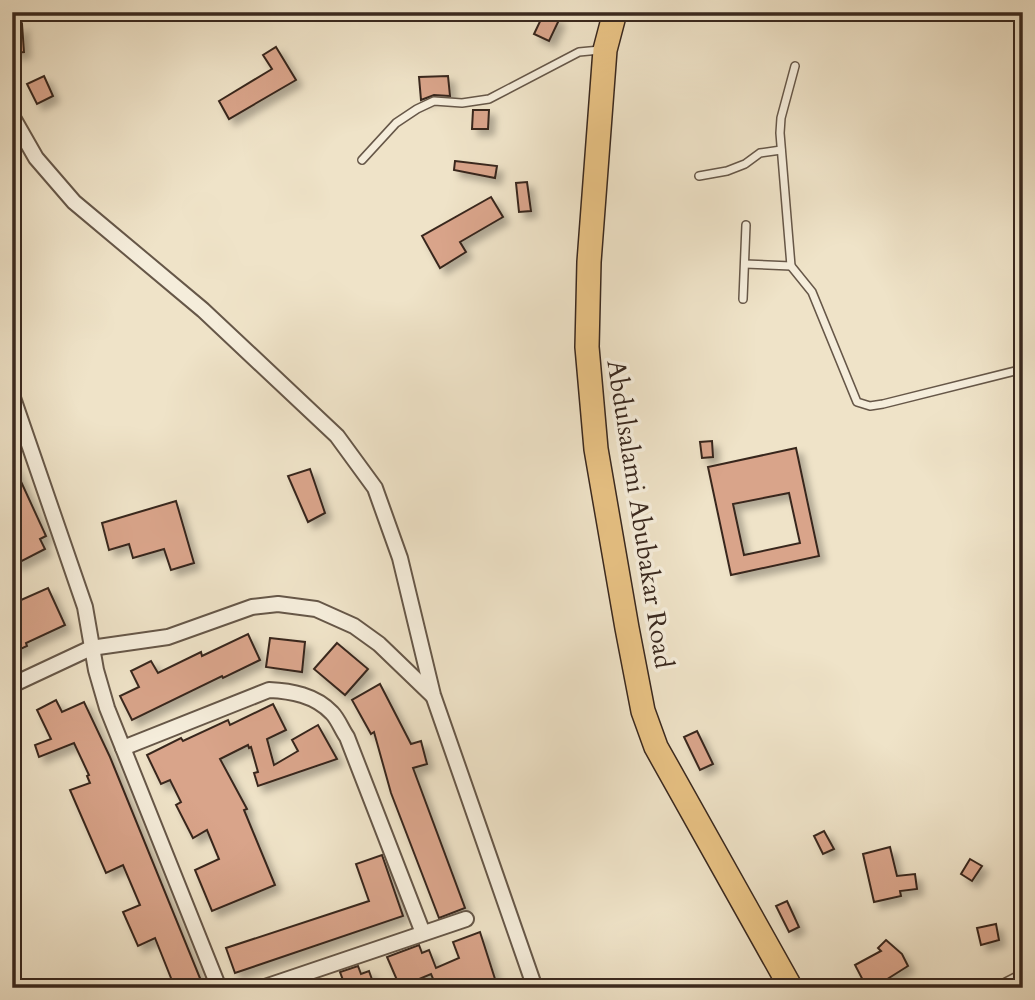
<svg xmlns="http://www.w3.org/2000/svg" width="1035" height="1000" font-family="Cardo,serif">
<style>
.building{fill:#d9a48a;stroke:#39281e;stroke-width:2;fill-rule:evenodd;filter:url(#shadow)}
.lines{fill:none;stroke-linecap:round;stroke-linejoin:round}
.lane-casing{stroke:#665748;stroke-width:10}
.street-casing{stroke:#665748;stroke-width:18}
.primary-casing{stroke:#39281e;stroke-width:26}
.lane{stroke:#f5eddb;stroke-width:7}
.street{stroke:#f5eddb;stroke-width:14}
.primary{stroke:#e8c284;stroke-width:23}
.labels{text-anchor:middle;dominant-baseline:central;stroke-width:7;stroke-linejoin:round;paint-order:stroke}
.street-label{font-size:26px;fill:#39281e;stroke:#f5eddb}
</style>
<defs>
<filter id="shadow"><feDropShadow dx="6" dy="6" stdDeviation="3.5" flood-color="#0004"/></filter>
</defs>
<rect width="100%" height="100%" fill="#efe3c8"/>
<filter id="stains"><feTurbulence type="fractalNoise" baseFrequency=".00286" numOctaves="4"/><feColorMatrix values="0 0 0 0 .2 0 0 0 0 .09 0 0 0 0 .02 0 0 0 .5 -.17"/></filter>
<radialGradient id="worn" r=".72"><stop offset=".6" stop-color="#630" stop-opacity="0"/><stop offset="1" stop-color="#630" stop-opacity=".3"/></radialGradient>
<g class="building">
<polygon points="544,13 559,20 549,41 534,34"/>
<polygon points="22,24 24,52 13,53 12,33"/>
<polygon points="276,47 296,80 229,119 219,101 272,69 263,55"/>
<polygon points="44,76 53,96 37,104 27,84"/>
<polygon points="448,76 450,96 434,95 421,100 419,77"/>
<polygon points="473,110 489,110 488,129 472,129"/>
<polygon points="455,161 497,166 495,178 454,170"/>
<polygon points="527,182 531,211 519,212 516,183"/>
<polygon points="491,197 503,217 460,242 466,252 440,268 422,236"/>
<polygon points="712,441 713,457 702,458 700,442"/>
<path d="M 796,448 L 819,556 L 731,575 L 708,467 ZM 789,493 L 800,543 L 744,555 L 733,504 Z"/>
<polygon points="12,462 46,536 40,539 45,549 16,564 12,557"/>
<polygon points="310,469 325,513 308,522 288,476"/>
<polygon points="176,501 194,563 171,570 164,549 133,558 129,544 109,550 102,523"/>
<polygon points="48,588 65,625 26,643 27,646 12,653 12,604"/>
<polygon points="248,634 260,660 223,678 222,676 132,720 120,696 139,687 131,671 151,661 158,673 201,652 202,656"/>
<polygon points="270,638 305,642 302,672 266,667"/>
<polygon points="337,643 368,669 345,695 314,669"/>
<polygon points="380,684 411,744 421,741 427,764 413,768 465,908 439,918 391,793 374,732 371,734 352,700"/>
<polygon points="56,700 62,712 84,702 110,757 204,988 175,988 155,938 138,946 123,912 140,905 123,865 106,873 70,790 90,783 87,776 89,775 74,743 39,757 35,745 51,739 37,710"/>
<polygon points="273,704 286,730 267,739 274,765 298,751 292,740 318,725 337,759 258,786 254,773 258,772 251,747 249,748 248,745 220,759 247,809 244,810 275,885 212,911 195,870 219,859 207,830 193,838 176,805 181,802 170,780 161,784 147,755 181,738 183,741 228,720 230,725"/>
<polygon points="697,731 713,764 700,770 684,737"/>
<polygon points="824,831 834,849 823,854 814,836"/>
<polygon points="890,847 897,876 915,874 917,889 900,891 901,896 874,902 863,854"/>
<polygon points="382,855 403,916 235,973 226,948 369,901 356,864"/>
<polygon points="970,859 982,866 972,881 961,874"/>
<polygon points="787,901 799,927 789,932 776,906"/>
<polygon points="996,924 999,940 981,945 977,928"/>
<polygon points="480,932 495,979 474,988 437,988 431,974 400,987 387,957 419,945 422,953 429,950 436,968 459,958 453,942"/>
<polygon points="886,940 902,954 908,966 873,988 867,988 855,965 881,951 878,948"/>
<polygon points="358,966 361,974 369,971 375,988 346,988 340,972"/>
</g>
<g class="lines">
<defs>
<g id="lane">
<polyline points="795,66 781,118 780,133 791,266 812,292 857,402 870,406 883,404 1023,369"/>
<polyline points="362,160 396,123 417,109 434,101 462,103 489,99 579,52 600,50"/>
<polyline points="699,176 727,171 745,164 760,153 781,150"/>
<polyline points="745,264 791,266"/>
<polyline points="743,299 746,225"/>
<polyline points="994,988 1023,973"/>
</g>
<g id="street">
<polyline points="12,116 36,158 74,202 203,310 337,436 375,488 400,558 433,695 535,988"/>
<polyline points="12,395 85,607 96,670 107,708 219,988"/>
<polyline points="12,685 91,648 168,637 252,607 278,604 316,609 354,626 379,644 432,695"/>
<path d="M 123,748 L 269,690 C 291,691 315,695 332,713 C 338,719 342,730 347,737 L 423,933"/>
<polyline points="262,988 466,919"/>
</g>
<polyline id="primary" points="615,12 605,50 589,262 587,347 596,449 627,628 643,711 656,747 791,988"/>
</defs>
<use href="#lane" class="lane-casing"/>
<use href="#street" class="street-casing"/>
<use href="#primary" class="primary-casing"/>
<use href="#lane" class="lane"/>
<use href="#street" class="street"/>
<use href="#primary" class="primary"/>
</g>
<g class="labels">
<g class="street-label">
<text transform="translate(640 514) rotate(81)">Abdulsalami Abubakar Road</text>
</g>
</g>
<rect width="1035" height="1000" fill="none" stroke="#efe3c8" stroke-width="42"/>
<rect x="14" y="14" width="1007" height="972" fill="none" stroke="#39281e" stroke-width="3.5"/>
<rect x="21" y="21" width="993" height="958" fill="none" stroke="#39281e" stroke-width="2"/>
<rect width="100%" height="100%" filter="url(#stains)"/>
<rect width="100%" height="100%" fill="url(#worn)"/>
</svg>
